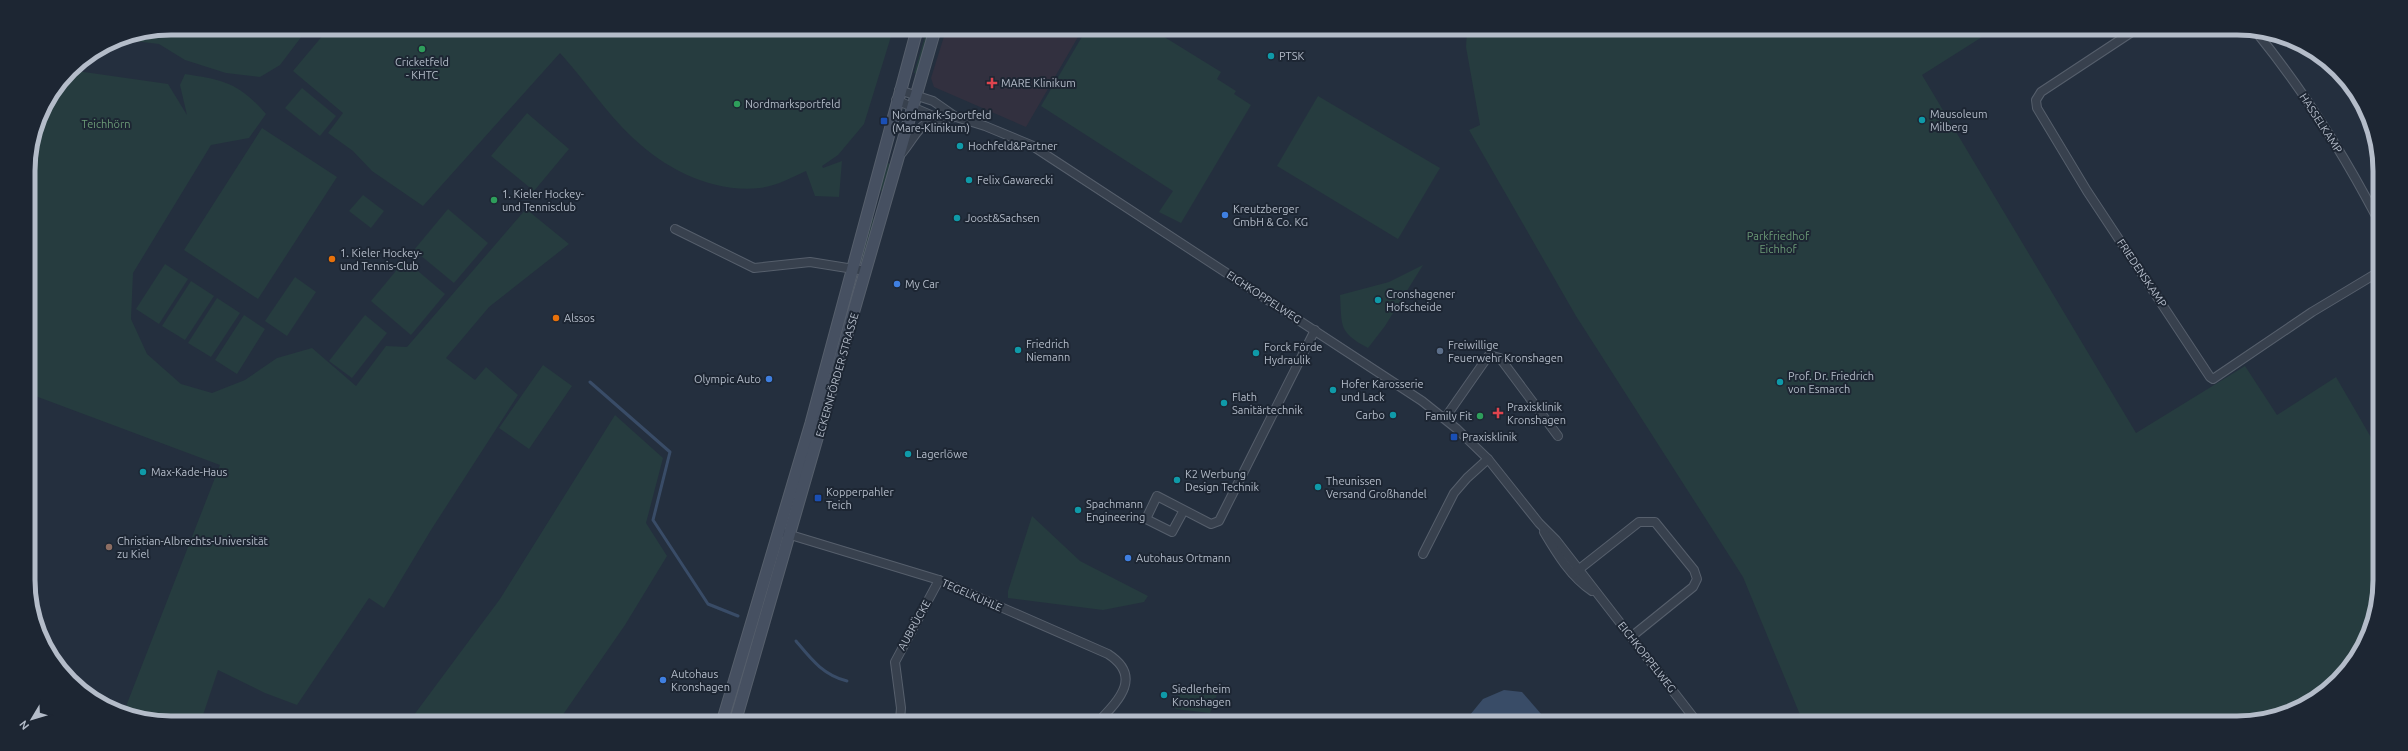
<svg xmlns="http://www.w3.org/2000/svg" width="2408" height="751" font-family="Ubuntu,sans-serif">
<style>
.medical{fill:#32303f}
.green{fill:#263c3f}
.water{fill:#394c67}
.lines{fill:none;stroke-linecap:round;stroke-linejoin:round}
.stream{stroke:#394c67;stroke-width:3}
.street-casing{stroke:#565f6c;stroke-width:10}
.secondary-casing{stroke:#565f6c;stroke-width:13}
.street{stroke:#38414e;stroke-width:8}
.secondary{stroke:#465061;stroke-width:11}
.leisure-dot{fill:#2e9e5b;stroke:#1d2633;stroke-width:1.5}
.culture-dot{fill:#0f9aa8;stroke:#1d2633;stroke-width:1.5}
.health-dot{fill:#e0444e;stroke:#1d2633;stroke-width:1.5}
.transit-dot{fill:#1a4fb4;stroke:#1d2633;stroke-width:1.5}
.shop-dot{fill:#3f7fe0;stroke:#1d2633;stroke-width:1.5}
.food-dot{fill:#e8710a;stroke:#1d2633;stroke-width:1.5}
.service-dot{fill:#5c6f8a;stroke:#1d2633;stroke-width:1.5}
.education-dot{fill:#8d6e63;stroke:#1d2633;stroke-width:1.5}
.labels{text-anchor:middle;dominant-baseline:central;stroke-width:4;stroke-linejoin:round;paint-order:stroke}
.poi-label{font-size:11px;fill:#b4bcc9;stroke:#1d2633;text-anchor:start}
.street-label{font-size:11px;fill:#b4bcc9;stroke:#1d2633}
.park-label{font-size:11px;fill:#6b9a76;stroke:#1d2633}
.rim{fill:none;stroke:#b4bcc9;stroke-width:5}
</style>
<rect width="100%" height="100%" fill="#242f3e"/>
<polygon class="medical" points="946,30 1082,30 1026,127 934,87 931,78"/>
<g class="green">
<polygon points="171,28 308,28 280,65 260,77 226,73 185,60 159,44 118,39"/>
<path d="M 329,28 L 893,30 L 864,124 L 838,155 L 822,166 L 823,168 L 842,161 L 839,197 L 815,196 L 806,171 C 791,178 776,186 760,188 C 713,193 667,170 633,138 C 606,113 585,80 560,53 L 423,206 L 372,171 L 353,151 L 328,133 L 343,113 L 293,71 Z"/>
<polygon points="927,30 930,30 917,74 914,73"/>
<polygon points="1086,30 1153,30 1221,72 1217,79 1236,91 1234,94 1251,105 1181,223 1159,212 1173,191 1041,106"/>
<polygon points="1467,31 1990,32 1922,75 2136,433 2245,366 2277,415 2336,377 2376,446 2375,617 2356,659 2324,693 2283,715 2246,723 1803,722 1743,577 1576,316 1469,130 1480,125 1466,47"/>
<path d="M 70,70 L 168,84 L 187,115 L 180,85 L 185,74 C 224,80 239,83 266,114 L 249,138 L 211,145 L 133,273 L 131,319 L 147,354 L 181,384 L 212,393 L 245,380 L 277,358 L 312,348 L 356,386 L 386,346 L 407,347 L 526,209 L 569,244 L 489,307 L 446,358 L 475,380 L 486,367 L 518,395 L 431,530 L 384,608 L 369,598 L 297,705 L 265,693 L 218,670 L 202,718 L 134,718 L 123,714 L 220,465 L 30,394 L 28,162 L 39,116 Z"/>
<polygon points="302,88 336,116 320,136 285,108"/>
<polygon points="1318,96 1440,168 1398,239 1277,166"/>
<polygon points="527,113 569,149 534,191 491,156"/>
<polygon points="262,128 337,177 258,299 184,250"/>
<polygon points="885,162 890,164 882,191 878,190"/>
<polygon points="363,195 384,211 371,228 349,211"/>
<polygon points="448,209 488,243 454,283 414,250"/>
<polygon points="872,217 875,220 862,262 860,263 870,219"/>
<polygon points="405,260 445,294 411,335 371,301"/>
<polygon points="165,264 188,279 159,324 136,309"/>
<path d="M 1423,265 L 1385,326 L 1368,348 C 1338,332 1342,326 1340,295 L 1389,282 Z"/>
<polygon points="295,277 316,292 287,336 265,321"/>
<polygon points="191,281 214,296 185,340 162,326"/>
<polygon points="217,298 240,313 211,357 188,343"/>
<polygon points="244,315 265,329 237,374 215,360"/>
<polygon points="365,315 387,333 352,378 329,361"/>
<polygon points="543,365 572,386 529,449 499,428"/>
<polygon points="615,415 663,458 646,523 667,556 625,625 560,719 411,719 500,599"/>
<polygon points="1032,516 1080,561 1148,596 1144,602 1103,610 1008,598 1008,591"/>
<polygon points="1180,686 1218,692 1210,713 1175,709"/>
</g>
<polygon class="water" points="1504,690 1522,692 1542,715 1544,721 1465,721 1483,699"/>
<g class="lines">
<g class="stream">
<polyline points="590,382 670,452 653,520 708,604 738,616"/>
<path d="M 796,641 C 811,659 823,675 847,681"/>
</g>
<defs>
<g id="street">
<polyline points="2132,32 2041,92 2036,100 2037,108 2087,191 2210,377 2213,379 2312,312 2377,273"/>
<path d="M 2257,33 C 2304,91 2343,153 2377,218"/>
<polyline points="899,90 933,101 956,117 985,126 1031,145 1422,401 1457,429 1488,459 1539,523 1556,540 1697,722"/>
<polyline points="896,100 940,119"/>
<path d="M 902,153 C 923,126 917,121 956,117"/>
<polyline points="675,229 754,268 810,262 866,271"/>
<polyline points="1445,418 1489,355 1500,358 1558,436"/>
<polyline points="1184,510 1172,532 1146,519 1157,496 1211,524 1219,521 1315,330"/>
<path d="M 1544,532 C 1557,554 1571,577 1592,591"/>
<path d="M 784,533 L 939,580 L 1108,654 C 1142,676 1120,699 1100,720"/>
<polyline points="1423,554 1454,493 1467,478 1488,459"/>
<polyline points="1573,574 1639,522 1655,522 1694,570 1697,579 1693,587 1631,637"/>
<polyline points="900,720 901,708 895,662 939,580"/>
</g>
<g id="secondary">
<polyline points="723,719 811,423 917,30"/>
<polyline points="736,719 935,30"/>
</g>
</defs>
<use href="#street" class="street-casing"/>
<use href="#secondary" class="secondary-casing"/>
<use href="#street" class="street"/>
<use href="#secondary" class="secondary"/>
</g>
<g class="leisure-dot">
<circle cx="422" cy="49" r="4"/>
<circle cx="737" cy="104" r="4"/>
<circle cx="494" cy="200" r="4"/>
<circle cx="1480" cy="416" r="4"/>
</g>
<g class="culture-dot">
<circle cx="1271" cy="56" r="4"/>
<circle cx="1922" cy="120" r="4"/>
<circle cx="960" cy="146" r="4"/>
<circle cx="969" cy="180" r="4"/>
<circle cx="957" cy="218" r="4"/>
<circle cx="1378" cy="300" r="4"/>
<circle cx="1018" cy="350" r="4"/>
<circle cx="1256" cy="353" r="4"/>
<circle cx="1780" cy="382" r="4"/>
<circle cx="1333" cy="390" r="4"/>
<circle cx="1224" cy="403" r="4"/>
<circle cx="1393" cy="415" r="4"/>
<circle cx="908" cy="454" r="4"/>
<circle cx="143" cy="472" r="4"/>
<circle cx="1177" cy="480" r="4"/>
<circle cx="1318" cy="487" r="4"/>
<circle cx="1078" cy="510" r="4"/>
<circle cx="1164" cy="695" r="4"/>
</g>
<g class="health-dot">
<path d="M990 77h4v4h4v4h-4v4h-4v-4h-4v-4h4z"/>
<path d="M1496 407h4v4h4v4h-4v4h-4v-4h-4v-4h4z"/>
</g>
<g class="transit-dot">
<rect x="880" y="117" width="8" height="8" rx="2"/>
<rect x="1450" y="433" width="8" height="8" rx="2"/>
<rect x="814" y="494" width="8" height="8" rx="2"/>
</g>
<g class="shop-dot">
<circle cx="1225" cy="215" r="4"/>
<circle cx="897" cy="284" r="4"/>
<circle cx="769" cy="379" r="4"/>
<circle cx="1128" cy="558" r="4"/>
<circle cx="663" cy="680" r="4"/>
</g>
<g class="food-dot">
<circle cx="332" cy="259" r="4"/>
<circle cx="556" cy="318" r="4"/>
</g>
<circle class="service-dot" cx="1440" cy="351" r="4"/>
<circle class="education-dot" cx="109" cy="547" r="4"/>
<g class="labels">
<g class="poi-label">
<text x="1279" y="56">PTSK</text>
<text x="422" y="62" text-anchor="middle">Cricketfeld<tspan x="422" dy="13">- KHTC</tspan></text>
<text x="1001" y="83">MARE Klinikum</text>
<text x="745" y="104">Nordmarksportfeld</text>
<text x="1930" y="114">Mausoleum<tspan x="1930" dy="13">Milberg</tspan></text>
<text x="892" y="115">Nordmark-Sportfeld<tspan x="892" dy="13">(Mare-Klinikum)</tspan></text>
<text x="968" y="146">Hochfeld&amp;Partner</text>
<text x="977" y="180">Felix Gawarecki</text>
<text x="502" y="194">1. Kieler Hockey-<tspan x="502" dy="13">und Tennisclub</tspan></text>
<text x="1233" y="209">Kreutzberger<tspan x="1233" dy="13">GmbH &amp; Co. KG</tspan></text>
<text x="965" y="218">Joost&amp;Sachsen</text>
<text x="340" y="253">1. Kieler Hockey-<tspan x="340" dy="13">und Tennis-Club</tspan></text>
<text x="905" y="284">My Car</text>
<text x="1386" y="294">Cronshagener<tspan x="1386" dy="13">Hofscheide</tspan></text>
<text x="564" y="318">Alssos</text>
<text x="1026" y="344">Friedrich<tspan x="1026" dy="13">Niemann</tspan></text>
<text x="1448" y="345">Freiwillige<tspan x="1448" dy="13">Feuerwehr Kronshagen</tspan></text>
<text x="1264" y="347">Forck Förde<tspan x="1264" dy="13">Hydraulik</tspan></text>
<text x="1788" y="376">Prof. Dr. Friedrich<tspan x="1788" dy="13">von Esmarch</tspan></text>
<text x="761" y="379" text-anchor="end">Olympic Auto</text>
<text x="1341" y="384">Hofer Karosserie<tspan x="1341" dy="13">und Lack</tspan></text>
<text x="1232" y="397">Flath<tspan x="1232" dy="13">Sanitärtechnik</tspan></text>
<text x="1507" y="407">Praxisklinik<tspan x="1507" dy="13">Kronshagen</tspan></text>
<text x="1385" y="415" text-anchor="end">Carbo</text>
<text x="1472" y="416" text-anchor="end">Family Fit</text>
<text x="1462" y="437">Praxisklinik</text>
<text x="916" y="454">Lagerlöwe</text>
<text x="151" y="472">Max-Kade-Haus</text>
<text x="1185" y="474">K2 Werbung<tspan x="1185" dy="13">Design Technik</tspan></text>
<text x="1326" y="481">Theunissen<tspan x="1326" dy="13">Versand Großhandel</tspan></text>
<text x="826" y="492">Kopperpahler<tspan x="826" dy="13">Teich</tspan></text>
<text x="1086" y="504">Spachmann<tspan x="1086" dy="13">Engineering</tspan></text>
<text x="117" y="541">Christian-Albrechts-Universität<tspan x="117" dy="13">zu Kiel</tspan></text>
<text x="1136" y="558">Autohaus Ortmann</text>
<text x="671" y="674">Autohaus<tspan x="671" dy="13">Kronshagen</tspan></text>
<text x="1172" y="689">Siedlerheim<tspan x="1172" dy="13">Kronshagen</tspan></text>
</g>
<g class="street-label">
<text transform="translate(2321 123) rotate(57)">HASSELKAMP</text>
<text transform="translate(2142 273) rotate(56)">FRIEDENSKAMP</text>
<text transform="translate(1264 297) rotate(33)">EICHKOPPELWEG</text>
<text transform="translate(837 375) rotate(-74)">ECKERNFÖRDER STRASSE</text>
<text transform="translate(972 595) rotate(24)">TEGELKUHLE</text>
<text transform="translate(914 625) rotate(-61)">AUBRÜCKE</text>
<text transform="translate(1647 657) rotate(52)">EICHKOPPELWEG</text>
</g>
<g class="park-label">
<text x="106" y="124">Teichhörn</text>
<text x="1778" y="236">Parkfriedhof<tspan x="1778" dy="13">Eichhof</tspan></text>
</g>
</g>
<path d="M0 0H2408V751H0ZM171 35H2237A136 136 0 0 1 2373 171V580A136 136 0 0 1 2237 716H171A136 136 0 0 1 35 580V171A136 136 0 0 1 171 35Z" fill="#1d2633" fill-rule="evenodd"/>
<path class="rim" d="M171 35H2237A136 136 0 0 1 2373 171V580A136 136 0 0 1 2237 716H171A136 136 0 0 1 35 580V171A136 136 0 0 1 171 35Z"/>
<g transform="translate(32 719) rotate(232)" stroke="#1d2633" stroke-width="3" paint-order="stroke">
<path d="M0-3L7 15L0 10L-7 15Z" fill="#b4bcc9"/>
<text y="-6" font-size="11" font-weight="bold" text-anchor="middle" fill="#b4bcc9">N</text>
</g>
</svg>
